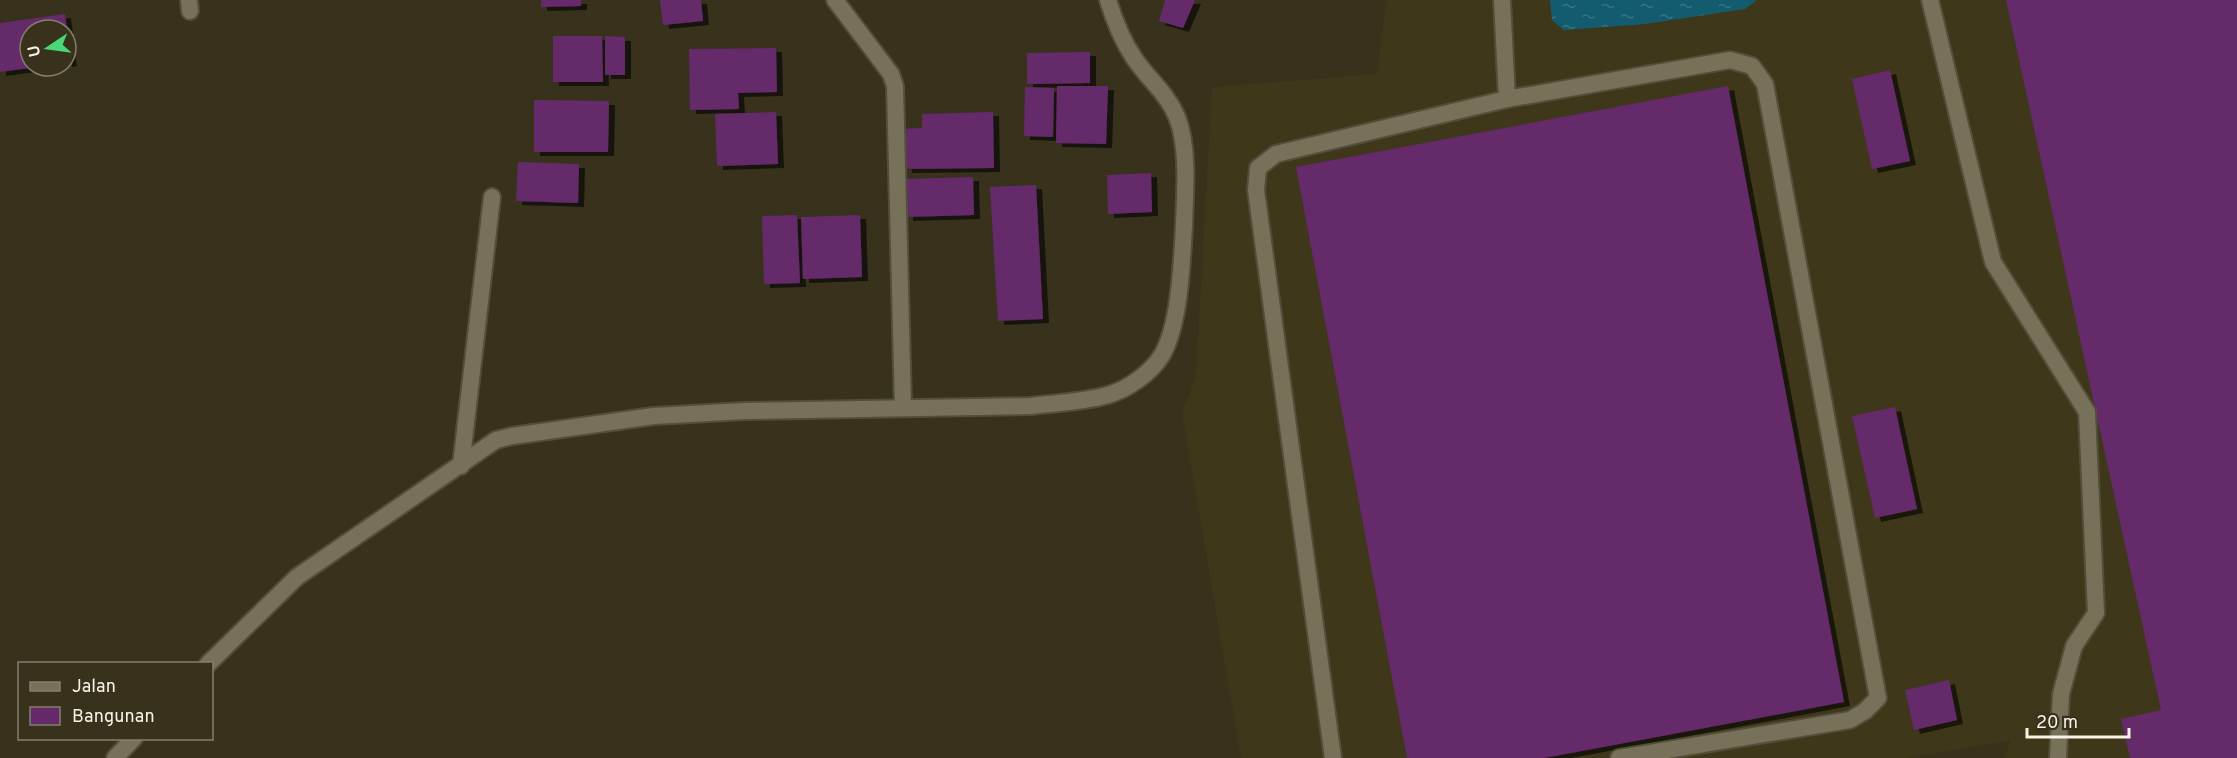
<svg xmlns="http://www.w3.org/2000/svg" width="2237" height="758" font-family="Overpass,sans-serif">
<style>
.built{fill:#3f371a}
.water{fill:url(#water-ripples)}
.building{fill:#65296a;filter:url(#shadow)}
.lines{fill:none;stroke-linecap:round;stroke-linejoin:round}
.service-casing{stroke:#534e3b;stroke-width:20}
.minor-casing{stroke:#534e3b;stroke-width:20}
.service{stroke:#78715a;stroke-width:16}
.minor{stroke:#78715a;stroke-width:16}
</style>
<defs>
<pattern id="water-ripples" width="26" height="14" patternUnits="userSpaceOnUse" patternTransform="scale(1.5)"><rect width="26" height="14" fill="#135c70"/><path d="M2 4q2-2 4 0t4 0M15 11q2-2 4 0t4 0" fill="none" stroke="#367484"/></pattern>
<filter id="shadow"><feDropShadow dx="6" dy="4" stdDeviation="0" flood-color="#0009"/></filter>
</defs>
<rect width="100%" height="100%" fill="#38321d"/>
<polygon class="built" points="1386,0 2237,0 2237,758 2004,758 2010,741 1908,758 1241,758 1182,413 1196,376 1212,87 1377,74"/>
<polygon class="water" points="1550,0 1757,0 1745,9 1645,24 1564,30 1552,20"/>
<g class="building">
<polygon points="541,0 581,0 581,6 541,7"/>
<polygon points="660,0 701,0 703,21 663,25"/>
<polygon points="1165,0 1195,0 1183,28 1159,21"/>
<polygon points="2006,0 2237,0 2237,758 2130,758 2121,719 2161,710"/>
<polygon points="65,14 67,30 30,30 30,68 0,72 0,23"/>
<polygon points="66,34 71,62 66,63"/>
<polygon points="553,36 602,36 603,82 553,82"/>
<polygon points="605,36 625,37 625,75 605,75"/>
<polygon points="776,48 777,92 738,93 739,109 690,110 689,49"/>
<polygon points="1090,52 1090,83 1027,84 1027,53"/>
<polygon points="1890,70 1910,161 1872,169 1852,79"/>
<polygon points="1057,86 1108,86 1106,144 1056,143"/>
<polygon points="1728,86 1844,702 1544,758 1407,758 1296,167"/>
<polygon points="1025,87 1054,88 1053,137 1024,136"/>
<polygon points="534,100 609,101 608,152 534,152"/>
<polygon points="776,112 778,164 717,166 715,114"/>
<polygon points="993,112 994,168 906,169 904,129 922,128 922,114"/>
<polygon points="518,162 579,164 578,203 516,201"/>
<polygon points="1151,173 1152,212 1108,214 1107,175"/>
<polygon points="973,177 974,215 907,217 906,179"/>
<polygon points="1036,185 1043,319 998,321 990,187"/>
<polygon points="797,215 800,283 764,284 762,216"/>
<polygon points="860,215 862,277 803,279 801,217"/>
<polygon points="1895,407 1917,509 1875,518 1852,416"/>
<polygon points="1949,680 1957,720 1914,730 1905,690"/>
</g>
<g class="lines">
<defs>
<g id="service">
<polyline points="1502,0 1507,99"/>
<polyline points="1930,0 1993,262 2087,412 2096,613 2074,646 2061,694 2058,758"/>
<polyline points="1333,758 1256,190 1258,168 1276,154 1507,99 1730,60 1752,66 1765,84 1878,698 1865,711 1850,720 1619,758"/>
</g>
<g id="minor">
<polyline points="189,0 190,11"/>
<polyline points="835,0 891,74 895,86 903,408"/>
<polyline points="461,466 492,197"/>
<path d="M 208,664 L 297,577 L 496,440 L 512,436 L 654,416 L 745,411 L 1031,406 C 1057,403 1083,402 1108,395 C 1128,389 1151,373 1162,355 C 1180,324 1182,261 1184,225 C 1185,193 1189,147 1177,117 C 1167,93 1148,79 1134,58 C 1122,40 1114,20 1108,0"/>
<polyline points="115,758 134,738"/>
</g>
</defs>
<use href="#service" class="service-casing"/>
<use href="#minor" class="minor-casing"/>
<use href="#service" class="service"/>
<use href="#minor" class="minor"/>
</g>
<rect x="18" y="662" width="195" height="78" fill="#38321d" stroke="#847f6d" stroke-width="1.5"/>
<rect x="30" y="682" width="30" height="9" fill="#78715a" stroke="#847f6d" stroke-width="1.5"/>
<text x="72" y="692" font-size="18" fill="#f7f3e6">Jalan</text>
<rect x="30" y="707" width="30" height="18" fill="#65296a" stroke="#847f6d" stroke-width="1.5"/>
<text x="72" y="722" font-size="18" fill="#f7f3e6">Bangunan</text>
<g transform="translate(48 48) rotate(257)"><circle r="28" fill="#38321d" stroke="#847f6d" stroke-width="1.5"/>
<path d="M0-4.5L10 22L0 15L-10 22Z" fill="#4ad778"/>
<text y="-9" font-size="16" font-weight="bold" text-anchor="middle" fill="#f7f3e6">U</text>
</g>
<path d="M2027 728v9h102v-9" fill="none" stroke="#f7f3e6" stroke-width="3"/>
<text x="2036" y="728" font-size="18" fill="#f7f3e6" stroke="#38321d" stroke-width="4.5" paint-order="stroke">20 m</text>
</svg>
